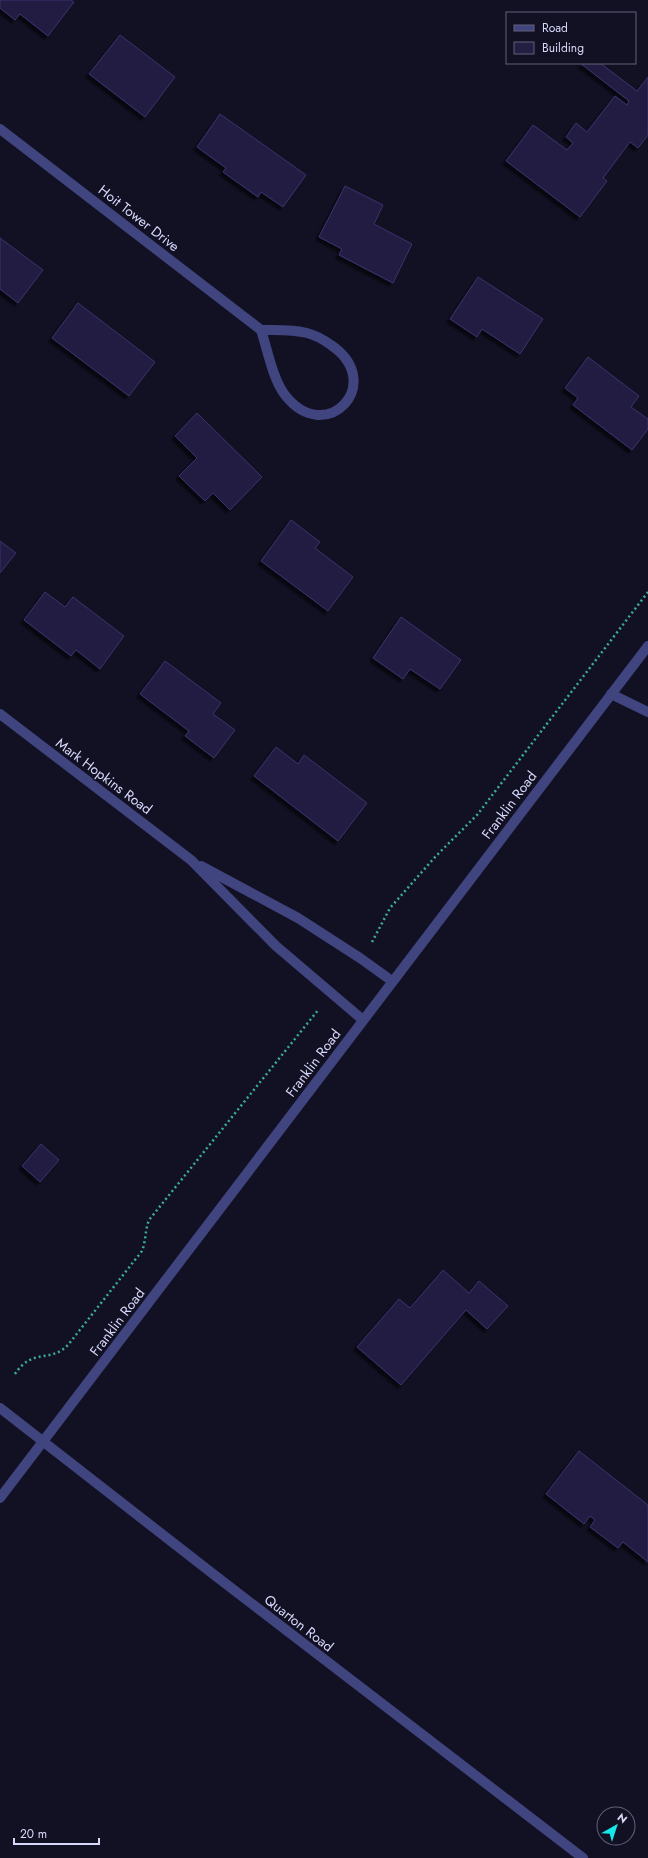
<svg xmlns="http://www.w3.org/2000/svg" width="648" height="1858" font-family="Jost,sans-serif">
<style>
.building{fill:#231f43;stroke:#39336d;filter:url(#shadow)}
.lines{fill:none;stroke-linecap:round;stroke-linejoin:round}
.path{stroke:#3aad9b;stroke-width:2.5;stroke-dasharray:2 3;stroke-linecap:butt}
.minor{stroke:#40447f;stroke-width:10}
.labels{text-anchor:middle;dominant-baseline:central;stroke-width:3;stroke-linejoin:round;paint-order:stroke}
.street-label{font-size:14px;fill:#d8d8fb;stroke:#121124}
</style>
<defs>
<filter id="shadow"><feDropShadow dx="-3.5" dy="3.5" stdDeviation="1" flood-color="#0009"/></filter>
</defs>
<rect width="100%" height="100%" fill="#121124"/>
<g class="building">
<polygon points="0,0 71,0 74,2 48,36 20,14 15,20 0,8"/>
<polygon points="120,35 175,77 145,117 89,74"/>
<polygon points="580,63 600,63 637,91 648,77 648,135 638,148 630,142 603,178 607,181 580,217 506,161 533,125 567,150 573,143 566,137 576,123 587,132 615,96 627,105 629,101"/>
<polygon points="220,114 306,175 283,207 261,192 258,197 223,172 226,168 197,147"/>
<polygon points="345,186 383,205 374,224 412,244 393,283 339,255 342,249 319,237"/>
<polygon points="0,238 43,270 18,303 0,289"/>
<polygon points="478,277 543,319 520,354 482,329 477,337 450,319"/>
<polygon points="78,303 155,362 129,396 52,338"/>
<polygon points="588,357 639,396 631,407 648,419 648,429 632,450 573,405 578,398 565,388"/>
<polygon points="197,413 262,477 230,510 213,493 205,501 179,476 197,458 175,436"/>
<polygon points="291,520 320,542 315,548 353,577 328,611 261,561"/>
<polygon points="0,541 16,553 0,573"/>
<polygon points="45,592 65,607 73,597 124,636 100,669 76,650 71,656 24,620"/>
<polygon points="401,617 461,660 440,689 410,669 403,679 373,658"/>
<polygon points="165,661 221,703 213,714 235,730 214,758 185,736 189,731 140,694"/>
<polygon points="276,747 298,764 304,755 367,803 338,841 254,776"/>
<polygon points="41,1144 59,1160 40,1182 22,1166"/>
<polygon points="443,1270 469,1293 479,1281 508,1306 487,1329 466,1310 401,1385 357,1347 399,1299 410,1308"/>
<polygon points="579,1451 648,1505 648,1562 623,1542 618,1548 590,1527 595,1520 590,1516 584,1524 546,1494"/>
</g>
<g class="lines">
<g class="path">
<polyline points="372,942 390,908 436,856 477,815 648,592"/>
<path d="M 15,1374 C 33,1347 49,1364 68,1345 L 142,1251 C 146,1241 145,1230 149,1220 L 319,1009"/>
</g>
<g class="minor">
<path d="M 0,129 L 261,330 C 267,348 273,380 285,395 C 326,448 387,383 331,345 C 324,340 315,335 307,333 C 292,329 276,330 261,330"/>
<polyline points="611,694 648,712"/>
<polyline points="0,714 191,860 276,946 363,1020"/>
<polyline points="201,866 298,918 360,958 392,981"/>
<polyline points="0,1408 217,1577 583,1858"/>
<polyline points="0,1498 648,646"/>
</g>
</g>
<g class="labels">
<g class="street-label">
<text transform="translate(139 218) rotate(38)">Hoit Tower Drive</text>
<text transform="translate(104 776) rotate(37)">Mark Hopkins Road</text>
<text transform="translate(509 805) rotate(-53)">Franklin Road</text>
<text transform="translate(313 1063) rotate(-53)">Franklin Road</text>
<text transform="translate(117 1322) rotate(-53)">Franklin Road</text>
<text transform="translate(299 1623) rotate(38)">Quarton Road</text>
</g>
</g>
<rect x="506" y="12" width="130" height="52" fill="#121124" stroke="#61617a"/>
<rect x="514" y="25" width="20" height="6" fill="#40447f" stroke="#61617a"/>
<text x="542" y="32" font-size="12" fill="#d8d8fb">Road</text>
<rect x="514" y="42" width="20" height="12" fill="#231f43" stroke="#61617a"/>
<text x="542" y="52" font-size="12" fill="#d8d8fb">Building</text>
<g transform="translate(616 1826) rotate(39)"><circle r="19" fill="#121124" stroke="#61617a"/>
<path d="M0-3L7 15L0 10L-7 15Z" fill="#15e8ea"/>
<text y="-6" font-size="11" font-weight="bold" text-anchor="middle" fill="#d8d8fb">N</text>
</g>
<path d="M14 1838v6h85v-6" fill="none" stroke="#d8d8fb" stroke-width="2"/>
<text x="20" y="1838" font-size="12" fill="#d8d8fb" stroke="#121124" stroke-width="3" paint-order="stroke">20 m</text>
</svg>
